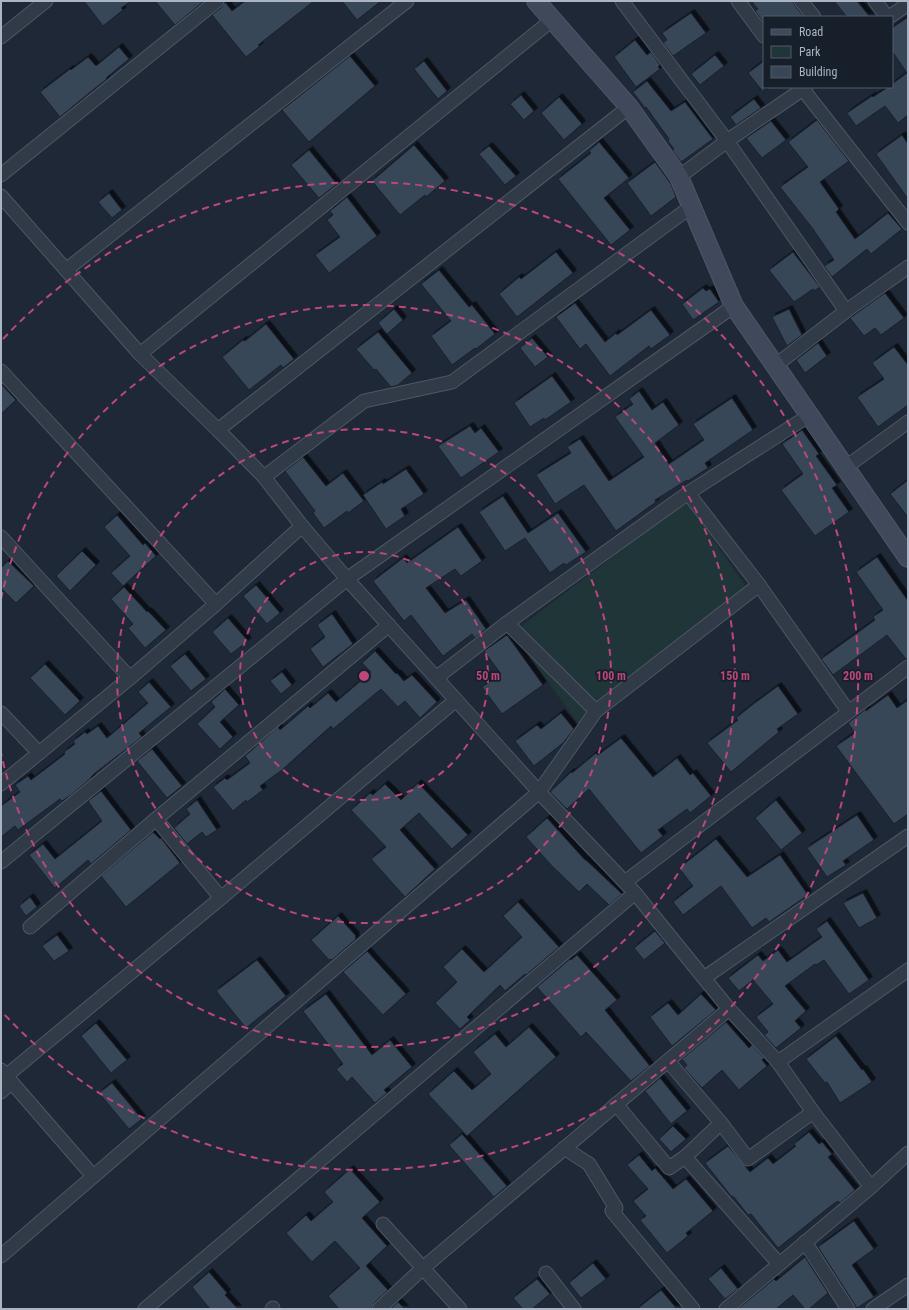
<svg xmlns="http://www.w3.org/2000/svg" width="909" height="1310" font-family="'Roboto Condensed',sans-serif">
<style>
.green{fill:#203538}
.building{fill:#394658;stroke:#19212e;filter:url(#shadow)}
.lines{fill:none;stroke-linecap:round;stroke-linejoin:round}
.street-casing{stroke:#4f5766;stroke-width:15}
.secondary-casing{stroke:#4f5766;stroke-width:20}
.street{stroke:#313a47;stroke-width:13}
.secondary{stroke:#3f495b;stroke-width:18}
.ring{fill:none;stroke:#bb477b;stroke-width:2;stroke-dasharray:7 5}
.centre{fill:#bb477b;stroke:#171f2b;stroke-width:2}
.ring-label{font-size:12px;text-anchor:middle;font-weight:bold;fill:#bb477b;stroke:#171f2b;stroke-width:3.5;stroke-linejoin:round;paint-order:stroke}
</style>
<defs>
<filter id="shadow"><feDropShadow dx="3.5" dy="-3.5" stdDeviation="0" flood-color="#0009"/></filter>
</defs>
<rect width="100%" height="100%" fill="#1e2837"/>
<polygon class="green" points="687,501 748,590 596,711 578,723 512,633"/>
<g class="building">
<polygon points="84,1 131,1 121,8 123,10 103,26"/>
<polygon points="155,1 204,1 175,25"/>
<polygon points="245,1 314,1 258,45 260,46 246,57 212,15 222,7 225,2 232,11"/>
<polygon points="342,1 381,1 357,20"/>
<polygon points="751,1 793,1 795,6 804,17 764,17 764,23 755,11 758,9"/>
<polygon points="834,1 857,1 870,17 847,17"/>
<polygon points="691,13 706,33 673,56 663,43 667,40 662,33"/>
<polygon points="908,17 908,115 898,123 885,106 856,126 847,113 872,96 873,97 888,87 892,87 892,84 907,73 892,51 892,28"/>
<polygon points="635,40 647,55 651,52 660,65 658,67 660,69 636,87 614,57"/>
<polygon points="119,47 129,59 106,78 107,79 94,89 60,117 40,92 70,69 71,70 88,57 96,66"/>
<polygon points="715,55 724,66 700,85 691,74"/>
<polygon points="350,56 375,86 309,142 282,110"/>
<polygon points="424,61 447,91 438,99 414,69"/>
<polygon points="764,61 764,93 748,73"/>
<polygon points="647,81 671,111 685,102 713,139 681,162 672,150 674,149 668,141 669,139 646,107 645,108 633,92"/>
<polygon points="521,95 534,111 524,120 510,104"/>
<polygon points="559,97 582,124 564,140 541,113"/>
<polygon points="754,99 761,108 736,125 730,117"/>
<polygon points="817,120 849,161 820,182 839,209 836,212 855,239 888,213 902,229 871,254 867,249 832,277 824,266 834,260 832,257 813,229 780,187 808,167 788,142"/>
<polygon points="771,121 786,140 762,158 746,138"/>
<polygon points="902,135 908,144 908,199 876,154"/>
<polygon points="599,142 629,178 604,198 630,230 611,245 558,179 591,153 589,151"/>
<polygon points="414,145 445,181 426,197 425,195 400,215 372,181"/>
<polygon points="489,146 516,176 505,185 479,154"/>
<polygon points="309,150 337,184 319,198 291,165"/>
<polygon points="655,162 671,184 676,197 651,216 627,183"/>
<polygon points="109,193 122,210 112,218 98,202"/>
<polygon points="347,197 377,236 329,273 315,255 340,237 327,220 333,215 330,211"/>
<polygon points="556,252 573,273 517,317 499,294 519,277 521,279"/>
<polygon points="793,252 820,287 814,291 813,289 794,302 769,270"/>
<polygon points="439,270 469,307 472,305 495,334 476,349 475,348 452,365 431,336 451,321 421,284"/>
<polygon points="703,288 706,291 710,289 719,302 693,320 682,304"/>
<polygon points="885,293 904,318 881,335 875,328 864,336 850,318"/>
<polygon points="575,303 605,342 616,333 617,335 651,310 670,335 651,349 649,346 610,376 586,344 580,349 556,317"/>
<polygon points="394,309 403,320 387,334 378,323"/>
<polygon points="789,309 802,335 787,346 772,317"/>
<polygon points="266,324 294,359 283,368 281,365 249,390 222,357 243,340 245,341"/>
<polygon points="378,332 412,373 398,385 391,387 376,369 374,370 356,349"/>
<polygon points="532,338 548,357 535,367 520,348"/>
<polygon points="818,343 827,356 805,373 796,360"/>
<polygon points="894,347 908,365 908,405 878,427 857,397 884,379 872,363"/>
<polygon points="552,376 571,402 545,420 544,418 530,427 514,403"/>
<polygon points="1,384 16,400 1,414"/>
<polygon points="639,391 652,410 663,402 679,425 655,443 669,464 704,440 693,424 732,398 753,430 705,463 708,468 688,481 687,480 655,500 656,502 616,531 584,485 555,504 536,475 571,453 567,447 580,439 609,481 644,457 615,417 633,404 629,399"/>
<polygon points="470,426 475,433 481,428 499,452 461,478 438,446"/>
<polygon points="802,430 819,454 816,456 837,485 832,488 849,512 815,536 781,490 803,474 782,444"/>
<polygon points="303,457 326,486 343,473 364,501 348,513 347,511 324,528 313,513 315,511 285,471"/>
<polygon points="406,469 424,494 401,509 405,516 386,529 363,495 382,482 383,484"/>
<polygon points="908,480 908,517 890,494"/>
<polygon points="503,496 528,533 558,513 586,552 566,565 564,563 550,573 525,538 505,551 479,512"/>
<polygon points="117,515 143,545 145,543 156,556 123,586 111,573 130,556 104,527"/>
<polygon points="458,527 482,561 461,576 455,569 426,588 445,613 466,600 486,629 475,638 472,634 443,656 411,615 404,621 373,581 403,558 407,563"/>
<polygon points="82,551 96,565 70,591 56,576"/>
<polygon points="877,557 908,601 908,659 906,659 887,635 833,675 821,659 875,620 873,617 883,610 856,572"/>
<polygon points="8,561 34,586 16,603 1,588 1,568"/>
<polygon points="256,585 280,613 267,624 243,596"/>
<polygon points="124,587 147,612 148,611 166,630 145,648 128,628 133,624 111,599"/>
<polygon points="332,614 353,644 323,667 310,649 325,637 317,625"/>
<polygon points="228,618 248,641 231,654 212,632"/>
<polygon points="507,635 543,685 502,714 482,687 501,674 484,651"/>
<polygon points="375,651 396,674 397,673 404,681 412,675 437,702 420,718 405,701 398,707 381,689 333,729 331,726 282,770 260,786 263,790 247,802 246,800 233,811 213,787 225,778 227,780 250,763 245,756 278,727 280,730 308,706 310,708 328,693 336,702 371,672 362,663"/>
<polygon points="185,654 206,679 191,691 170,666"/>
<polygon points="45,664 80,701 65,715 30,678"/>
<polygon points="282,672 292,685 281,694 270,681"/>
<polygon points="149,682 171,707 139,733 142,737 95,773 91,777 91,778 71,795 62,801 60,799 18,830 15,826 1,837 1,806 20,792 15,785 28,776 31,780 65,754 64,752 75,744 73,741 85,732 87,734 98,726 107,738 148,703 138,692"/>
<polygon points="778,686 798,714 777,729 779,732 731,772 707,743 738,720 736,718 752,705"/>
<polygon points="225,689 239,705 220,722 233,737 220,749 197,724 215,707 211,702"/>
<polygon points="888,695 897,708 908,700 908,814 894,824 836,746 855,733 848,723 866,709 866,711"/>
<polygon points="561,713 574,729 563,743 534,766 515,741 537,725 541,729"/>
<polygon points="621,738 653,777 677,758 690,775 693,773 711,796 690,813 687,809 658,830 663,836 641,853 589,789 567,809 550,792 571,772 572,773 596,753 598,755"/>
<polygon points="152,749 182,786 167,798 137,761"/>
<polygon points="418,783 468,835 452,849 419,813 400,830 435,869 405,897 371,859 386,847 351,810 370,793 373,795 385,784 401,800"/>
<polygon points="101,791 131,830 91,864 88,860 55,888 29,855 43,844 55,859 102,821 88,801"/>
<polygon points="197,800 217,830 206,837 202,832 187,844 174,828 190,814 186,809"/>
<polygon points="776,800 802,833 781,850 755,818"/>
<polygon points="857,815 874,840 843,861 846,865 827,877 807,848"/>
<polygon points="547,818 585,860 586,860 622,894 609,905 587,884 579,892 552,866 526,837"/>
<polygon points="153,832 160,839 161,838 180,863 126,907 101,876"/>
<polygon points="716,839 747,877 780,855 808,895 769,922 766,918 752,928 721,886 683,915 673,902 693,886 679,868"/>
<polygon points="863,893 877,918 859,928 843,903"/>
<polygon points="30,897 37,907 26,916 19,906"/>
<polygon points="518,902 559,947 526,975 525,974 505,991 500,985 467,1017 470,1020 460,1029 435,1003 457,982 443,967 462,949 484,972 522,937 503,916"/>
<polygon points="338,916 356,936 355,937 356,939 332,960 331,959 329,960 311,940"/>
<polygon points="827,921 869,980 849,994 824,960 816,965 815,964 785,986 806,1011 795,1021 801,1028 776,1048 764,1035 768,1032 756,1017 773,1004 753,980 739,991 728,978 758,955 763,961 778,950 787,962 822,937 816,929"/>
<polygon points="655,931 665,943 644,960 634,948"/>
<polygon points="57,935 69,951 54,961 42,946"/>
<polygon points="367,951 406,994 383,1015 343,972"/>
<polygon points="577,955 617,1000 605,1010 650,1066 631,1081 586,1032 581,1037 537,987 570,959 571,960"/>
<polygon points="257,960 286,996 246,1028 216,991"/>
<polygon points="326,994 372,1055 390,1040 412,1067 384,1090 387,1093 375,1103 352,1077 347,1082 336,1069 343,1064 303,1011"/>
<polygon points="701,994 716,1010 672,1046 650,1017 668,1003 678,1015"/>
<polygon points="726,1022 749,1048 752,1045 764,1058 762,1060 767,1066 739,1090 722,1070 702,1088 684,1068 687,1065 682,1059"/>
<polygon points="96,1023 127,1060 111,1073 81,1036"/>
<polygon points="529,1027 556,1057 467,1136 428,1094 454,1071 472,1090 491,1074 473,1052 495,1034 506,1047"/>
<polygon points="836,1036 862,1070 863,1069 872,1082 840,1103 827,1082 825,1083 806,1059"/>
<polygon points="660,1078 687,1111 671,1124 645,1091"/>
<polygon points="112,1083 142,1119 129,1129 99,1093"/>
<polygon points="673,1126 686,1139 671,1152 659,1139"/>
<polygon points="809,1132 819,1144 822,1142 832,1154 828,1157 855,1190 840,1203 838,1201 832,1205 778,1248 751,1214 748,1215 734,1197 731,1196 705,1163 728,1146 750,1172 768,1158 773,1164 796,1146 794,1144"/>
<polygon points="462,1134 507,1186 494,1197 449,1145"/>
<polygon points="639,1155 652,1171 655,1168 673,1189 686,1179 713,1211 686,1233 688,1236 667,1253 640,1220 646,1216 633,1201 648,1189 627,1165"/>
<polygon points="350,1169 380,1202 362,1218 387,1246 366,1266 388,1290 374,1303 371,1309 339,1309 328,1296 360,1268 335,1241 312,1262 286,1233 306,1215 311,1221 333,1202 324,1192"/>
<polygon points="854,1221 874,1249 852,1265 874,1297 857,1308 818,1247"/>
<polygon points="805,1257 828,1293 809,1309 805,1309 793,1295 776,1309 738,1309 774,1279 776,1281"/>
<polygon points="593,1263 606,1279 581,1298 569,1283"/>
<polygon points="721,1268 738,1289 725,1299 708,1279"/>
<polygon points="209,1272 227,1293 225,1295 238,1309 210,1309 192,1287"/>
<polygon points="537,1279 550,1294 532,1309 523,1309 513,1298"/>
<polygon points="661,1290 677,1309 637,1309"/>
<polygon points="398,1302 405,1309 391,1309"/>
</g>
<g class="lines">
<defs>
<g id="street">
<polyline points="622,1 727,141 846,311"/>
<polyline points="738,1 764,36"/>
<polyline points="801,1 814,17"/>
<polyline points="875,1 887,17"/>
<polyline points="889,17 908,4"/>
<polyline points="1,37 46,1"/>
<polyline points="801,87 908,223"/>
<polyline points="1,175 217,1"/>
<polyline points="679,177 727,141 806,87"/>
<polyline points="1,196 140,354 218,430 264,477 302,526 347,579 539,792 635,893"/>
<polyline points="66,270 407,1"/>
<polyline points="140,354 552,20"/>
<polyline points="776,365 846,311 908,267"/>
<polyline points="1,371 216,604"/>
<polyline points="218,430 629,107"/>
<polyline points="846,467 908,422"/>
<polyline points="264,477 364,401 452,382 692,206"/>
<polyline points="688,493 759,585 848,711"/>
<polyline points="1,537 130,678 39,753"/>
<polyline points="507,623 596,711"/>
<polyline points="130,678 216,604 302,526"/>
<polyline points="436,678 507,623 688,493 810,415"/>
<polyline points="1,713 39,753 1,784"/>
<polyline points="156,819 389,625"/>
<polyline points="1,862 347,579 734,306"/>
<polyline points="625,882 908,667"/>
<polyline points="30,927 156,819 221,898"/>
<polyline points="704,978 908,836"/>
<polyline points="668,1061 721,1123"/>
<polyline points="778,1062 908,970"/>
<polyline points="1,1070 93,1176"/>
<polyline points="6,1076 221,898 456,700"/>
<polyline points="1,1092 11,1083"/>
<polyline points="616,1104 669,1168 685,1157 721,1123 748,1159 813,1112"/>
<polyline points="564,1148 589,1164 616,1208"/>
<polyline points="685,1157 779,1264"/>
<polyline points="871,1187 908,1153"/>
<polyline points="612,1211 693,1309"/>
<polyline points="383,1224 460,1309"/>
<polyline points="805,1242 848,1309"/>
<polyline points="1,1256 539,792 596,711 759,585"/>
<polyline points="546,1273 574,1309"/>
<polyline points="145,1309 635,893 729,1009"/>
<polyline points="272,1309 273,1308"/>
<polyline points="379,1309 423,1268 729,1009 778,1062 813,1112 871,1187 726,1309"/>
<polyline points="873,1309 908,1285"/>
</g>
<polyline id="secondary" points="536,1 629,107 679,177 734,306 908,558"/>
</defs>
<use href="#street" class="street-casing"/>
<use href="#secondary" class="secondary-casing"/>
<use href="#street" class="street"/>
<use href="#secondary" class="secondary"/>
</g>
<g class="ring">
<circle cx="364" cy="676" r="124"/>
<circle cx="364" cy="676" r="247"/>
<path d="M1 599A371 371 0 1 1 1 753"/>
<path d="M3 339A494 494 0 1 1 3 1013"/>
</g>
<circle cx="364" cy="676" r="6" class="centre"/>
<g class="ring-label">
<text x="488" y="680">50 m</text>
<text x="611" y="680">100 m</text>
<text x="735" y="680">150 m</text>
<text x="858" y="680">200 m</text>
</g>
<rect width="909" height="1310" fill="none" stroke="#abb4c5" stroke-width="4"/>
<rect x="763" y="16" width="130" height="72" fill="#171f2b" stroke="#525b69"/>
<rect x="771" y="29" width="20" height="6" fill="#3f495b" stroke="#525b69"/>
<text x="799" y="36" font-size="12" fill="#abb4c5">Road</text>
<rect x="771" y="46" width="20" height="12" fill="#203538" stroke="#525b69"/>
<text x="799" y="56" font-size="12" fill="#abb4c5">Park</text>
<rect x="771" y="66" width="20" height="12" fill="#394658" stroke="#525b69"/>
<text x="799" y="76" font-size="12" fill="#abb4c5">Building</text>
</svg>
